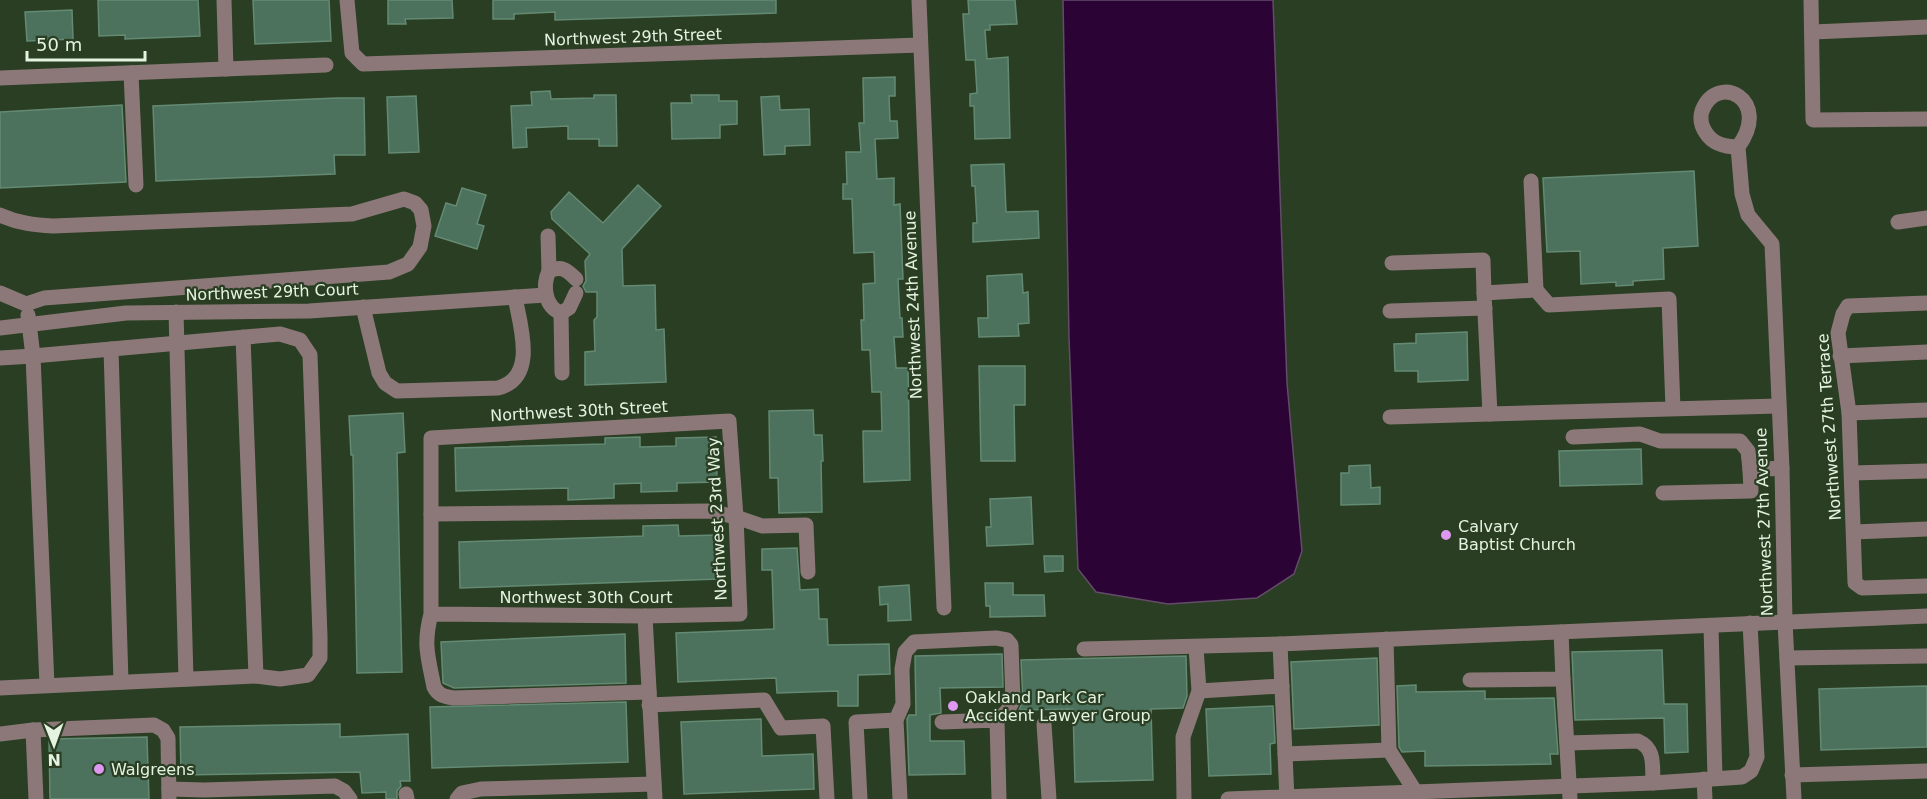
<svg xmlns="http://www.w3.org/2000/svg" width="1927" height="799" font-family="'DejaVu Sans',sans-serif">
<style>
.water{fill:#2b0435;stroke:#634c69;stroke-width:1.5}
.building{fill:#4c715c;stroke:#648a73;stroke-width:1.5}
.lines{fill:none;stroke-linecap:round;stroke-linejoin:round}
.minor{stroke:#8c7878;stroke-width:15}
.poi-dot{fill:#de98f2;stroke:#293e22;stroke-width:2}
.labels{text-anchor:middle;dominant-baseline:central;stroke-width:4.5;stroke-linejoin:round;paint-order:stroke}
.street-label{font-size:16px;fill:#e5f3e1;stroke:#293e22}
.poi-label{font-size:16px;fill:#e5f3e1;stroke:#293e22;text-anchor:start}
</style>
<rect width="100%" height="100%" fill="#293e22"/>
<polygon class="water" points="1063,0 1273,0 1287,383 1302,551 1294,574 1257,598 1168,604 1096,592 1078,569 1069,338"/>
<g class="building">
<polygon points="98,0 198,0 200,36 125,39 125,35 99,36"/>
<polygon points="253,0 329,0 331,41 255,44"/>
<polygon points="388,0 452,0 453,18 405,19 406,24 388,24"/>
<polygon points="493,0 776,0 776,13 555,20 555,12 514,14 514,19 493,19"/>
<polygon points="968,0 1015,0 1017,24 990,25 990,30 985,30 987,59 1008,57 1010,138 975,139 974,106 970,106 970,94 977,93 975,60 966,60 964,31 963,14 969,14"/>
<polygon points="72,10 73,39 27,41 25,12"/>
<polygon points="895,77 895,96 889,96 890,121 897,121 898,138 875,139 877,179 894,178 894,205 900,204 903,279 898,279 900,318 902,318 903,337 894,337 896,368 908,368 910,480 864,482 863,431 882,431 881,392 872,392 870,350 862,350 861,320 864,320 863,284 875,283 874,252 854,253 852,199 843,199 843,184 847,184 846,152 861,152 859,123 864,123 863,78"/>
<polygon points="550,91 551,99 594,98 594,95 616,95 617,146 599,146 599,139 568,139 568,126 526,128 527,147 513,148 511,106 532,105 531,92"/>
<polygon points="691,95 719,95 719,101 737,101 737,124 720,125 720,138 672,139 671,103 692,103"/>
<polygon points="416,96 419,152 389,153 387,97"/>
<polygon points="779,96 780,110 809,109 810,145 785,146 785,154 764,155 761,97"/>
<polygon points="337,98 364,98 365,155 334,155 335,174 156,181 153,106"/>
<polygon points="122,105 126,182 0,188 0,112"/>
<polygon points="1004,164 1006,212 1038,211 1039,238 973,242 973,223 977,223 975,186 972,186 971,165"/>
<polygon points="1694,171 1698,246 1663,248 1664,279 1633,281 1633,285 1616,286 1616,282 1581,284 1580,251 1547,252 1543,178"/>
<polygon points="638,185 661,206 622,249 623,286 655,285 656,330 664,329 666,382 585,385 585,352 595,351 594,320 597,317 597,292 586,292 583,286 586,281 585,261 590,254 552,219 551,212 569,192 603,223"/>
<polygon points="462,188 486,195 477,224 484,226 477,249 435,236 446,203 456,206"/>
<polygon points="1022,274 1023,293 1028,292 1029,323 1018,324 1019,336 979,337 978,318 988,318 987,276"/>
<polygon points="1467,332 1468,380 1418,382 1418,371 1395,371 1394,344 1416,343 1416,334"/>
<polygon points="979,366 1025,366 1025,405 1014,405 1015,461 981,461"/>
<polygon points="813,410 814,435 822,435 823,461 821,461 822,512 779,513 778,478 770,478 769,411"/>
<polygon points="403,413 405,452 397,453 402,672 357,673 353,455 351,455 349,416"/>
<polygon points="640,437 640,447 676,446 676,438 716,437 717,482 677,483 677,491 641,492 641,483 614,484 614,498 568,500 568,488 456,491 455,448 605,444 605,438"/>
<polygon points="1641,449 1642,484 1560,486 1559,451"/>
<polygon points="1370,465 1371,488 1380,487 1380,504 1341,505 1341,473 1349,473 1349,466"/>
<polygon points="1031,497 1033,544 987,546 986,527 991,527 990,499"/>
<polygon points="678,525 679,536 718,535 719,579 460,588 459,542 643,536 643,526"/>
<polygon points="797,548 800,590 818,589 819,619 827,619 828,645 889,644 890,674 858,675 858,706 838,706 838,691 777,693 776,678 678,682 676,633 774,629 772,570 762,570 762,549"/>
<polygon points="1044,556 1063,556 1063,571 1045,572"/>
<polygon points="985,583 1013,583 1013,595 1044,595 1045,616 990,617 990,606 986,606"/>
<polygon points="909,585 911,620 888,621 888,604 880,605 879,587"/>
<polygon points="625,634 626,683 454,688 443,683 441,642"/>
<polygon points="1662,650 1664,704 1687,704 1688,752 1665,753 1664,718 1575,720 1572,652"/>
<polygon points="1002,654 1003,687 940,688 941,713 930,715 930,741 964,741 965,774 909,775 907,719 909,715 916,715 915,656"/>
<polygon points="1186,656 1187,696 1183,708 1151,709 1153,780 1075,782 1073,709 1019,710 1023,701 1021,660"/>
<polygon points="1377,658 1379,725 1294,729 1291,662"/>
<polygon points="1416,685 1416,692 1485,691 1485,699 1554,698 1558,754 1550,754 1551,764 1425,766 1425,751 1402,752 1399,747 1397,686"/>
<polygon points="1927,686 1927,747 1821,750 1819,689"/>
<polygon points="626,702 628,762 432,768 430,707"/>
<polygon points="1273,706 1275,743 1270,744 1271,774 1209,776 1206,709"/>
<polygon points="761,719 762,756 813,754 814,789 684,794 681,722"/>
<polygon points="340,724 340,737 408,734 410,781 400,781 401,786 397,791 397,799 386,799 386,792 362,793 360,772 181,775 180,727"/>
<polygon points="147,737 149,799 50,799 49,739"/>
</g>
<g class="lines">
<g class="minor">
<polyline points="224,0 226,69"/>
<polyline points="347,0 352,53 363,64 920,45"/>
<polyline points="919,0 944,608"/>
<polyline points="1811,0 1813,120 1927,119"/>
<polyline points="1813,32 1927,27"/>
<polyline points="131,73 136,185"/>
<polyline points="0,78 326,65"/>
<path d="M 1738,147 C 1726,147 1713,144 1706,133 C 1701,126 1700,118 1702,111 C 1717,71 1773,100 1738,147 L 1742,194 L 1748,215 L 1772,244 L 1782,468 L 1785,622 L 1794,799"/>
<polyline points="1531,181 1536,290"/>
<path d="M 0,215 C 18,223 34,225 53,226 L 352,214 L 404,199 L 415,203 L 421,210 L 424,226 L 420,247 L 408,264 L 389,272 L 44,298 L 26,304 L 0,293"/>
<polyline points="1898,222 1927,218"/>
<polyline points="548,236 549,271"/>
<polyline points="1392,263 1483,260 1484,293"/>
<path d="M 576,279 C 567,270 561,265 549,271 C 542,286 545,307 561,313 L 569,308 L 576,293"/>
<polyline points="1927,303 1848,306 1843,314 1838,333 1849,413 1855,583 1862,588 1927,586"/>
<path d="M 363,307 L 379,373 L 385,383 L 397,391 L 498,388 C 538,378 520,325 515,297"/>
<polyline points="1390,311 1485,308"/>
<polyline points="176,312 186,679"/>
<polyline points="561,313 562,373"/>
<polyline points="0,328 126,313 309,311 546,295"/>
<polyline points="243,337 256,676"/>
<polyline points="111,349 121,682"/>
<polyline points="1840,356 1927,352"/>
<polyline points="0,358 33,356 28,315"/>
<polyline points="1673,409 1669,299 1549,305 1536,290 1484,293 1490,414 1778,406"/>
<polyline points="1849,413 1927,410"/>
<polyline points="1390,417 1490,414"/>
<polyline points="1573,437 1640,434 1660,441 1740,441 1748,451 1750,470"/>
<polyline points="1852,473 1927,471"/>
<polyline points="1663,493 1751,491 1750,470 1782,468"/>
<polyline points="431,514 709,511 736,517 762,526 806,525 808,572"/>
<polyline points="1854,532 1927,529"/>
<path d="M 431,614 L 645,616 L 740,614 L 736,517 L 729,421 L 431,438 L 431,614 C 423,644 428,657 434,687 C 439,696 444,696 453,698 L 649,692"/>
<polyline points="645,616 655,799"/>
<polyline points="1711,626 1715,778"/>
<polyline points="1386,639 1389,750"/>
<polyline points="1280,644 1285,754"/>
<polyline points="1084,649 1280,644 1927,616"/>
<polyline points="1787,658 1927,656"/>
<polyline points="1563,679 1570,799"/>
<polyline points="1470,680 1563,679 1561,632"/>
<polyline points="0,688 256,676 280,679 308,675 320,658 320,636 310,355 300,340 280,334 33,356 47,685"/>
<polyline points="1199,691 1282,686"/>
<polyline points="649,705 764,700 781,728 823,726 827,799"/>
<polyline points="942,722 997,720 999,799"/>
<polyline points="1044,724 1049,799"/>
<polyline points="33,730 36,799"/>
<polyline points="0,734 33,730 154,725 163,730 168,738 169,799"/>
<path d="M 1567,743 L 1638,741 C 1656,749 1652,766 1653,783"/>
<polyline points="1792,775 1927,771"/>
<polyline points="1704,779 1705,799"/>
<polyline points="169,789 204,790 335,786 344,791 350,799"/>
<polyline points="406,794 407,799"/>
<polyline points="457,799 462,793 481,789 654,784"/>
<polyline points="860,799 856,722 896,720"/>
<polyline points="900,799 896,720 903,704 902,669 905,652 914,642 996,638 1007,640 1011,645 1013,701 1007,711 997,720"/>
<polyline points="1184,799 1183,737 1199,691 1196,647"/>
<polyline points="1228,799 1653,783 1742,777 1751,771 1757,757 1750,623"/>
<polyline points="1287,799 1285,754 1389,750 1415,791"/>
</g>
</g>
<g class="poi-dot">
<circle cx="1446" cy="535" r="6"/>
<circle cx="953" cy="706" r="6"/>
<circle cx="99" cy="769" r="6"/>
</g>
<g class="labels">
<g class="street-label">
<text transform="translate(633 37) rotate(-2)">Northwest 29th Street</text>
<text transform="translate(272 292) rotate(-2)">Northwest 29th Court</text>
<text transform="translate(913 305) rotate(-92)">Northwest 24th Avenue</text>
<text transform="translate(579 411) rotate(-3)">Northwest 30th Street</text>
<text transform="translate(1829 427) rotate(-94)">Northwest 27th Terrace</text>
<text transform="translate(717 519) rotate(-93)">Northwest 23rd Way</text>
<text transform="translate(1764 522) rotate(-92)">Northwest 27th Avenue</text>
<text x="586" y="597">Northwest 30th Court</text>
</g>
<g class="poi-label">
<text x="1458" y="526">Calvary<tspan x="1458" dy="18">Baptist Church</tspan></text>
<text x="965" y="697">Oakland Park Car<tspan x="965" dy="18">Accident Lawyer Group</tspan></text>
<text x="111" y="769">Walgreens</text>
</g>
</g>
<g transform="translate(54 745) rotate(179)" stroke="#293e22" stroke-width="4.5" paint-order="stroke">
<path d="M0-4.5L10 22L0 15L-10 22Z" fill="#e5f3e1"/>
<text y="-9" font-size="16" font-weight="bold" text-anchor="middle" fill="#e5f3e1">N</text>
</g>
<path d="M27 51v9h118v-9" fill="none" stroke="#e5f3e1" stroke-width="3"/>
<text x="36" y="51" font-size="18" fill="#e5f3e1" stroke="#293e22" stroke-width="4.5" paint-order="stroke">50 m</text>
</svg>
